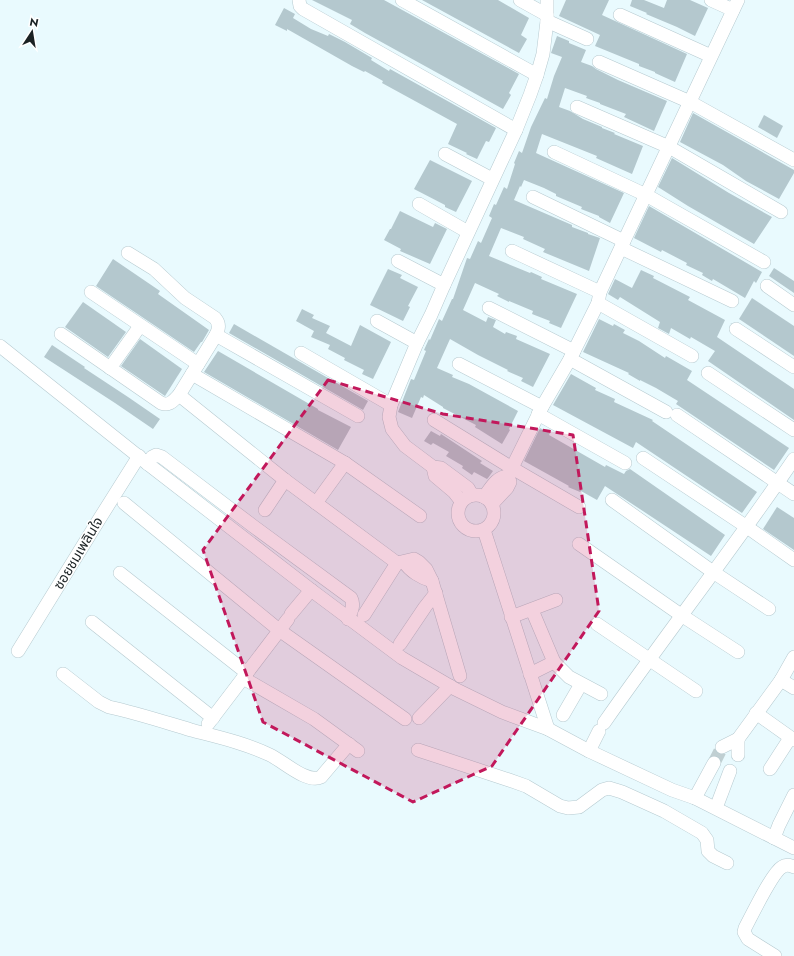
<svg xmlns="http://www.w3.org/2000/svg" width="794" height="956" font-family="Jost,'Noto Sans Thai',sans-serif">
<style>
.building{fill:#b4c8ce}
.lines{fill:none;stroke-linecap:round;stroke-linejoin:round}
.minor-tunnel{stroke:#c0cfd2;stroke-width:13;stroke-dasharray:13 6;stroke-linecap:butt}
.minor-casing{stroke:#b6cad0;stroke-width:14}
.minor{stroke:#fff;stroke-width:13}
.marked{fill:#c2185b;fill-opacity:0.2;stroke:#c2185b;stroke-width:3;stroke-dasharray:8 5;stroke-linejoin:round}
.labels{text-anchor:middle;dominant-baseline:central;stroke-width:3;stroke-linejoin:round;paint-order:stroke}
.street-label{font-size:14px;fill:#1b2224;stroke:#fff}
</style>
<rect width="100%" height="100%" fill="#e9fafe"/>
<g class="building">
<polygon points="312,0 384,0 519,74 509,93 511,95 503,109 365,33 350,24 352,20"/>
<polygon points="422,0 498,0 529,18 521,35 527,39 519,53"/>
<polygon points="566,0 609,0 602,15 687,54 675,82 655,73 655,72 639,66 639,64 595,46 600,35 559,16"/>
<polygon points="632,0 644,0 664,8 667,0 690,0 708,8 695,36 677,27 646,14 647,13 630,6"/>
<polygon points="284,8 295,14 293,18 311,29 328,36 329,34 345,42 372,58 371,60 389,71 390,69 496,128 489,142 486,141 477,159 466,154 467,153 448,144 457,124 382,83 383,81 365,71 364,72 352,66 287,29 287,31 275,25"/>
<polygon points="557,36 569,41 569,43 586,50 581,62 592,66 596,69 618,80 667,101 654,131 624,117 626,114 600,104 600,103 586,98 587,96 565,88 559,107 570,111 583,119 602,127 602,128 615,133 614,134 643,146 632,174 596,158 597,156 542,134 536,153 624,193 610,223 599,217 599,216 581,209 582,207 556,196 556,194 544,188 524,180 521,187 520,186 514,200 572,225 572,227 588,233 588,234 600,238 589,271 543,252 545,249 523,239 524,237 501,228 489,256 530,273 531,272 542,277 541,279 577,294 561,328 549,323 550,321 532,314 533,311 509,301 509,302 497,296 499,294 475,283 463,310 486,322 488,317 496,320 493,327 505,334 506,332 517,336 516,339 550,354 533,387 521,381 523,378 507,371 508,370 478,355 450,339 437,368 453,375 452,377 469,384 518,411 509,429 510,430 502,444 475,427 476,425 443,408 443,407 424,395 423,398 421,397 412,418 398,412 411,379 414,380 426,351 424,350 429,339 430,340 439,319 442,321 452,299 453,299 467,258 470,259 478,241 481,243 492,218 489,216 494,204 496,205 504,187 507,189 515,164 514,163 519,151 522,153 531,127 545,98 547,99 554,76 562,57 551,53"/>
<polygon points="693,113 794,170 794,173 779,199 746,181 723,165 680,142"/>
<polygon points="764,115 783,126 777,138 758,127"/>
<polygon points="672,158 729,193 772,217 754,244 688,206 658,187"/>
<polygon points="430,160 472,181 456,212 445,207 445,205 414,189"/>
<polygon points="649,206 762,272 756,283 754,281 745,298 713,279 712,281 702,275 703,273 686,265 687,263 662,250 661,252 634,238"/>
<polygon points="400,211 433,227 435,223 447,229 430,264 400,251 401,249 384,240 390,229 391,229"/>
<polygon points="113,259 160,291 158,294 209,330 202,342 201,342 194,352 96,286"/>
<polygon points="774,268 794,281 794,293 769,276"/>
<polygon points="388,269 402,275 400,278 418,287 408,306 410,307 403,321 370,305"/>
<polygon points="641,270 654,276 653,278 690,297 688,300 725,320 717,337 794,389 794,420 708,361 715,351 691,337 690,339 671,328 669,334 658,328 660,322 620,297 618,300 608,294 615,279 632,288"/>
<polygon points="752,298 794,326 794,356 739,319"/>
<polygon points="83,302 126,332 108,357 65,327"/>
<polygon points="302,309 314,315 312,318 330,326 326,333 351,346 360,325 391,342 373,379 362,374 364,370 344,360 345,358 328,349 330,345 311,337 314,331 296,321"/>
<polygon points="599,319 613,326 614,324 625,330 623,333 639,341 665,358 666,356 692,371 687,380 789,448 774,470 676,404 678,401 656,388 640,380 640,381 628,374 629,373 583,352"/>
<polygon points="234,324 368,401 363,410 229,333"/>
<polygon points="140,339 182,369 165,396 121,366"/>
<polygon points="52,345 85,367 84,368 128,397 160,419 153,429 115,403 44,357"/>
<polygon points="218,351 318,409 318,410 351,427 338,450 204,372"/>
<polygon points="571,374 596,388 595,390 615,399 614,402 653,420 652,421 757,492 742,513 636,442 633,448 553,405"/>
<polygon points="540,428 550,433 549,435 605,467 606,465 624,474 626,471 630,469 725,535 711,556 605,486 597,500 581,491 580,492 568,487 569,486 524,461"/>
<polygon points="431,431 440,436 441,434 482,461 480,463 493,471 488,478 487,479 474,472 472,475 462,468 463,466 446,456 449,452 433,443 431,445 424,441"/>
<polygon points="777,507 794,518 794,550 763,529"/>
</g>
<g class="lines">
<polyline class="minor-tunnel" points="714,763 722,747"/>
<defs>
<g id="minor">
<polyline points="299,0 300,6 303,9 516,130"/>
<polyline points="402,0 537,75"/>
<polyline points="520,0 547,15"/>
<polyline points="711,0 733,10"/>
<polyline points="620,15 711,56"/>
<polyline points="547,21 587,39"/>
<polyline points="599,62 690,102 794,160"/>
<polyline points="577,107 669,147 781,212"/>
<polyline points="554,152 646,195 764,262"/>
<polyline points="445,154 492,179"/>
<polyline points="533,197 624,241"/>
<polyline points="419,204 468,232"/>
<polyline points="621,248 732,301"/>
<polyline points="512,251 600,292"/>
<polyline points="398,261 444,285"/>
<polyline points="767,286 794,305"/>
<polyline points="91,292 198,364"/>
<polyline points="598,303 692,356"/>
<polyline points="489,308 574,351"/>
<polyline points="377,321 417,343"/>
<polyline points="736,329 794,367"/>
<path d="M 61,334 L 161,403 C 170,406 173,401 179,395 L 216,335 C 219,328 220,324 215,318 L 185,298 L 154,269 L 128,253"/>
<polyline points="216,335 358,416"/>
<polyline points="0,346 148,464 311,590 402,658 455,689 502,712 548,729 589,751 672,790 695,798 794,848"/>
<polyline points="301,353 391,405"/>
<polyline points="570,359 666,412"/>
<polyline points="459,364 542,407"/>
<polyline points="110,368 140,326"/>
<polyline points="708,373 794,430"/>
<polyline points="192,374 345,463 420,516"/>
<polyline points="179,395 285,480 397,563 364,615"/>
<polyline points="538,414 625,463"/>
<polyline points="677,415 794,494"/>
<polyline points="434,420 512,468 579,507"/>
<polyline points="643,458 747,527 794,560"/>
<path d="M 148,464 L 152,457 L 156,455 L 162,457 L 253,526 L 351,598 C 355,605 351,612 348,619"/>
<polyline points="433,467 435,476 454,492 461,501"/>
<circle cx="476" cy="513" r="18"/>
<polyline points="472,495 468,488 441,468 433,467 405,446 392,429 389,417 391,405 417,343 431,315 444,285 516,130 530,95 537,75 543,54 547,21 547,0"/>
<path d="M 484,497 C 491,488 496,477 508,476"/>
<polyline points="612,500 713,572 769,609"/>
<polyline points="124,503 279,630 405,719"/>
<polyline points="316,503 345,463"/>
<polyline points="492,504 507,488 510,482 508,476 542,407 570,359 598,303 600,292 624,241 738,0"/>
<polyline points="265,510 285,480"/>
<polyline points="484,530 548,729"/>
<polyline points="579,544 681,615 738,652"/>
<path d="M 404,562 C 410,571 421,578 432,581"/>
<polyline points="397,563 414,559 419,562 426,569 432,581 460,676"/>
<polyline points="120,573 247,673"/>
<polyline points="532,610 554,662 569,677 601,694"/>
<polyline points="291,614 311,590"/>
<polyline points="511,617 556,600"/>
<polyline points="92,622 213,718"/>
<polyline points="597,624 696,691"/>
<polyline points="400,644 425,607 436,593"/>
<polyline points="18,651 100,518 139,456"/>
<path d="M 63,674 L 99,702 L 109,707 C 137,713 164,722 191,730 C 218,737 245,743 270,755 C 283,761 307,784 321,777 L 349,744"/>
<polyline points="530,674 554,662"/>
<polyline points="243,678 314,719 358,751"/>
<polyline points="781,680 794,688"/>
<polyline points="756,713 794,740"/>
<polyline points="563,715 581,684"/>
<polyline points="419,718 450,686"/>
<path d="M 604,723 C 666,634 733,549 794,459"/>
<polyline points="208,724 288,619"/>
<polyline points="722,747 738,739 781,680 794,657"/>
<polyline points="418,750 509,780 526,786 560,806 568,808 579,807 602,790 609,788 622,792 664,811 702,833 707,840 708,851 713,856 727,863"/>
<polyline points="589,751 599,731"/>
<polyline points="738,755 738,739"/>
<polyline points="770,769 790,738"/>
<polyline points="695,798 714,763"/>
<polyline points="716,808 730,771"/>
<polyline points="774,838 779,825 794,795"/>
<path d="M 775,956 L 748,939 L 744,932 L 745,928 C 752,915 772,873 782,867 C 786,864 790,865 794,867"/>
</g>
</defs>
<use href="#minor" class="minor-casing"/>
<use href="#minor" class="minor"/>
</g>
<path class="marked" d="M 328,380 L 443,414 L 573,435 L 599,611 L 492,766 L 413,802 L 263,722 L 203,550 Z"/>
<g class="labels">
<g class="street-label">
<text transform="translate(78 553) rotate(-59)">ซอยชมเพลินใจ</text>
</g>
</g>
<g transform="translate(32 32) rotate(12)" stroke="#ffffff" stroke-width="3" paint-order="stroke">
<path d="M0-3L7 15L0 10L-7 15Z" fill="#1b2224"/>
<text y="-6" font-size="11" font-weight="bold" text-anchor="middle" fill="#1b2224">N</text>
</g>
</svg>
